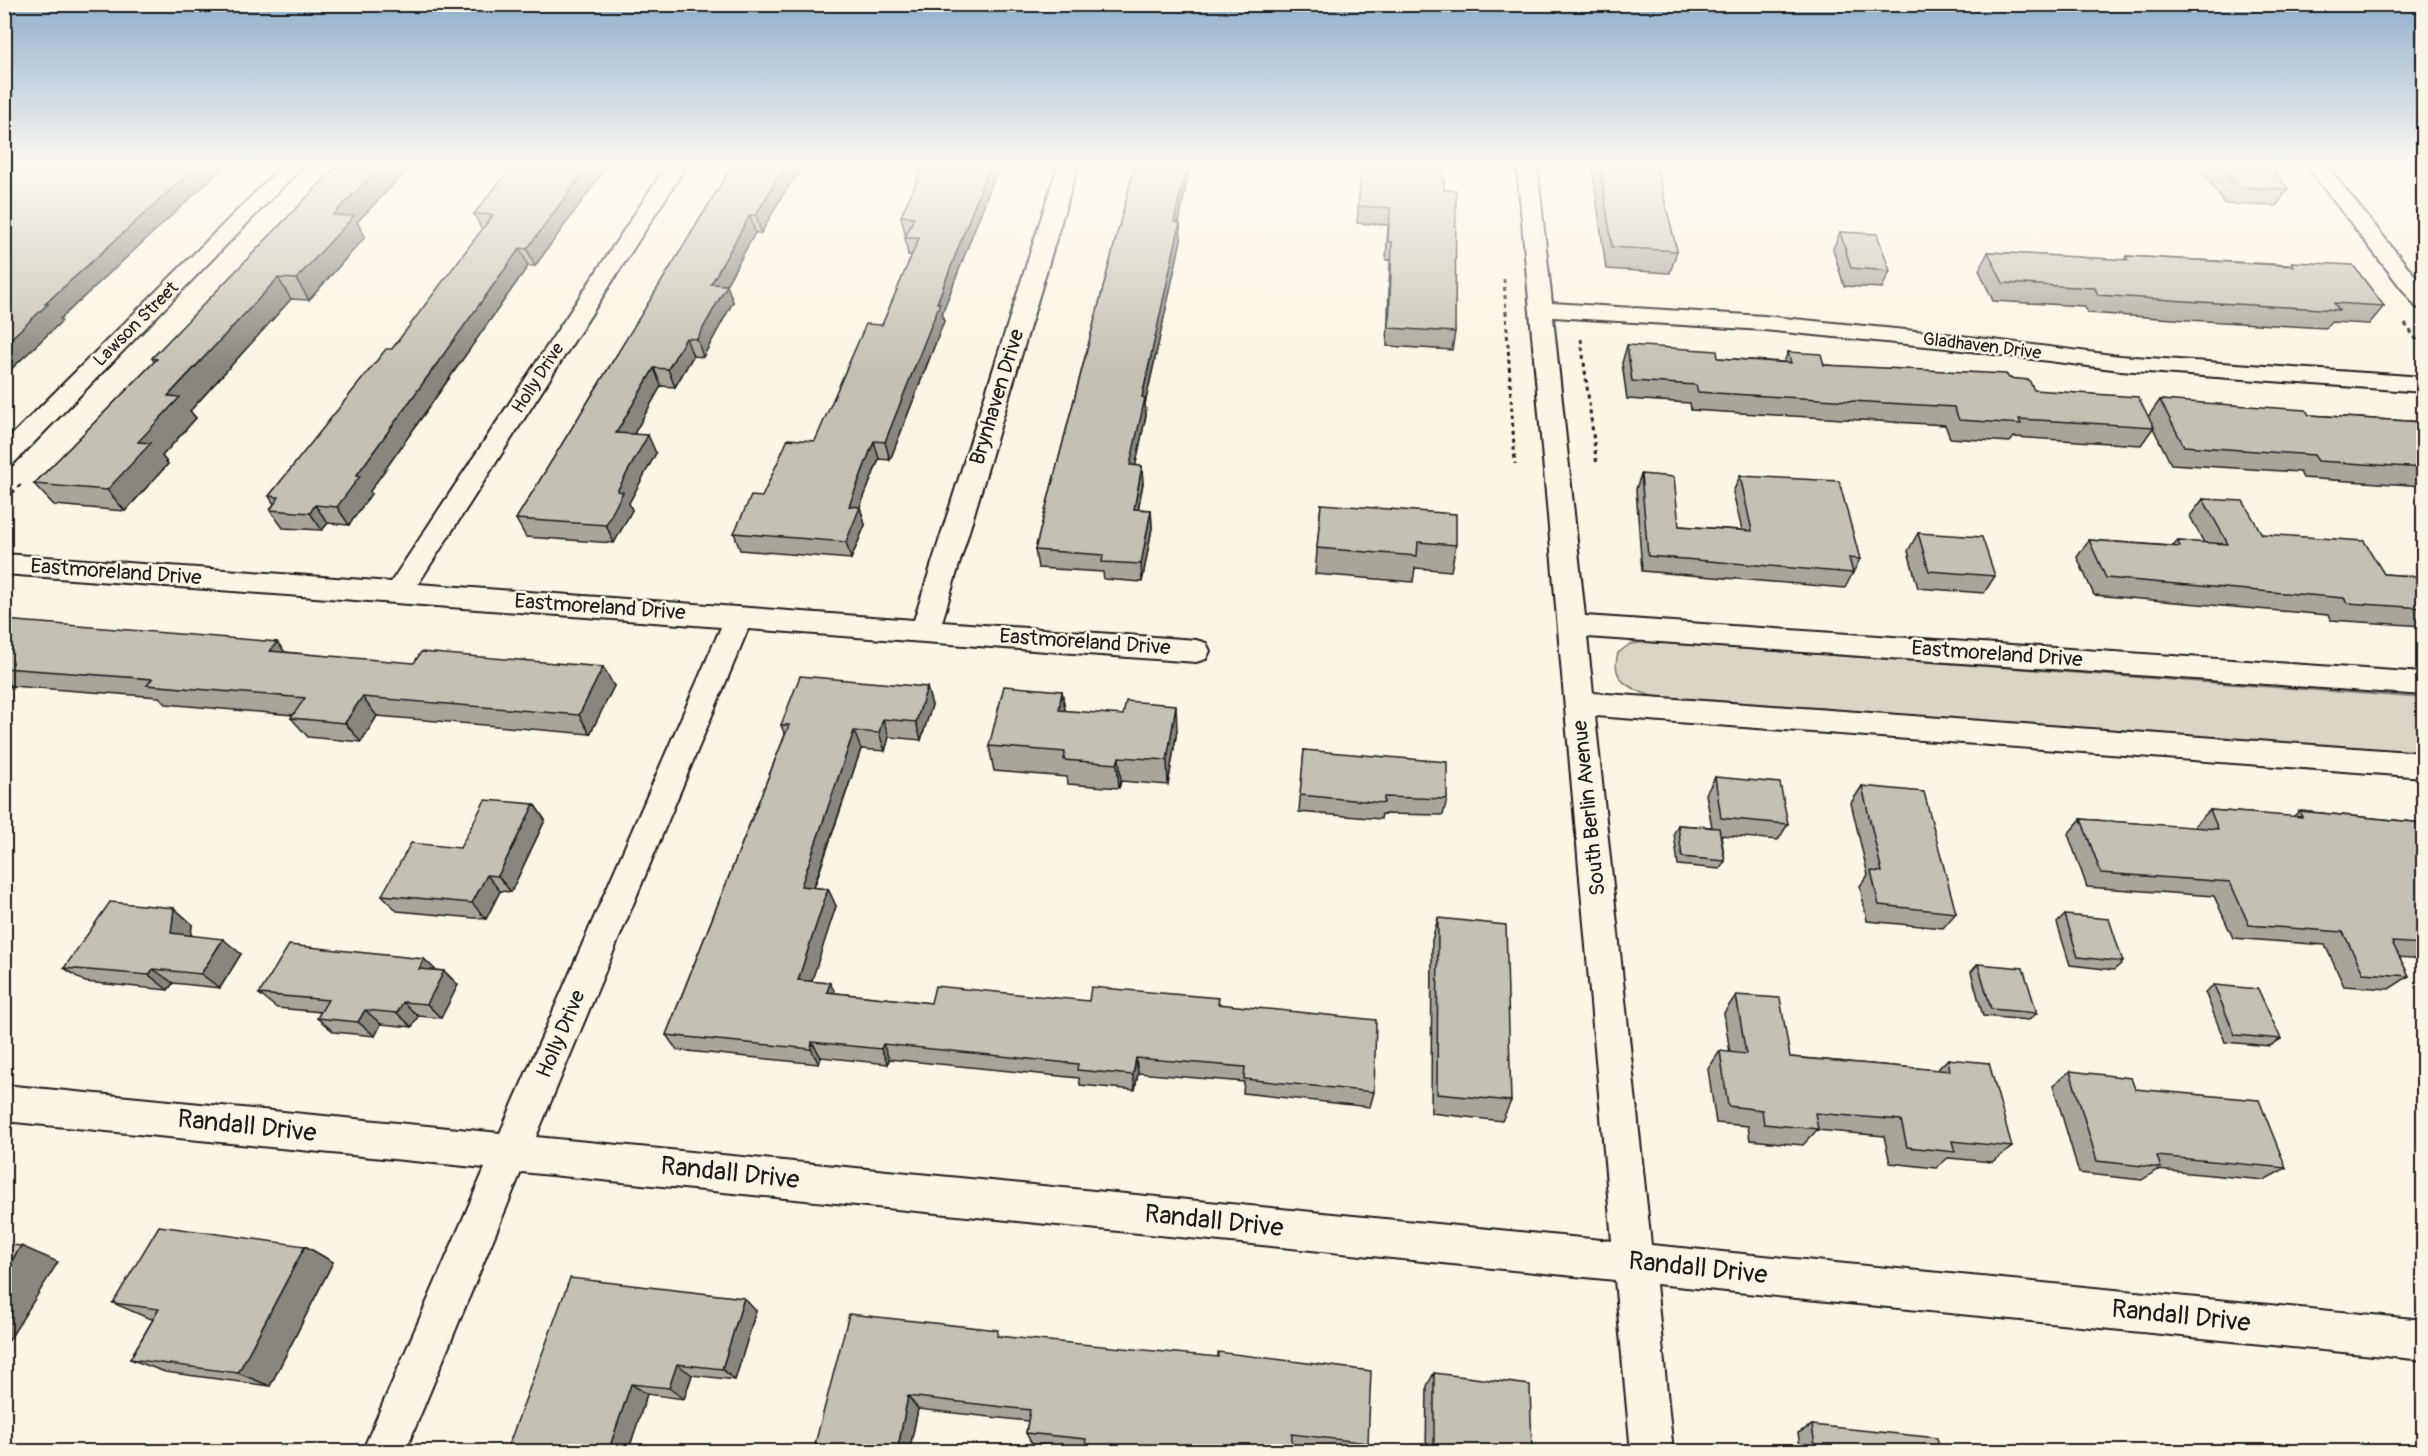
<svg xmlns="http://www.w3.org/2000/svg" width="2428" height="1456" font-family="Pangolin,sans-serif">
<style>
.green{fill:#dbd5c8;stroke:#7c7872;stroke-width:1.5}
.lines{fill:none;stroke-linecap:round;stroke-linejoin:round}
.minor-casing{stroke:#1c1c1c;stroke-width:4}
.path-far1{stroke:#1c1c1c;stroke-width:3;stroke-dasharray:4 4;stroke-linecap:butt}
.path{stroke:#1c1c1c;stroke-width:4;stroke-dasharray:4.5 4.5;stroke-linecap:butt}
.minor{fill:#fcf5e5;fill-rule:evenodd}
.wall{fill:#a9a59a;stroke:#1c1c1c;stroke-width:1.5}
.shaded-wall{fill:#89867d;stroke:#1c1c1c;stroke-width:1.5}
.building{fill:#c4c0b3;stroke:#1c1c1c;stroke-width:1.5}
.labels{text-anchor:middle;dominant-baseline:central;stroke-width:5;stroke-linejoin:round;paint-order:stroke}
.far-street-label{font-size:18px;fill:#1c1c1c;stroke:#fcf5e5}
.street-label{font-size:21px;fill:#1c1c1c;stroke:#fcf5e5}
.near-street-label{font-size:26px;fill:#1c1c1c;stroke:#fcf5e5}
</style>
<rect width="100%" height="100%" fill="#fcf5e5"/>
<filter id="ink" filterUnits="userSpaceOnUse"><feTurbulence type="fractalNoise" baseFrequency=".0167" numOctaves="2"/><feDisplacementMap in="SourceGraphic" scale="12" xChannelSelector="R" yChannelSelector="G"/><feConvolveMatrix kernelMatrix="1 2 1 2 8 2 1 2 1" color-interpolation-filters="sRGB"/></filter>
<g filter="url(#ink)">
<path class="green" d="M 1649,642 L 2423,698 L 2423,753 L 1651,696 C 1629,688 1610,680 1618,653 L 1630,644 Z"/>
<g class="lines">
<defs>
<g id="minor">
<polygon points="283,165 304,165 13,464 4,466 4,443"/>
<polygon points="667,165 687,165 418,584 914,620 1058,165 1078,165 942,622 1196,640 1206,643 1210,651 1206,659 1196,662 748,629 536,1137 1612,1241 1517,165 1537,165 1552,303 1764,316 1946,334 2120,356 2424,377 2424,392 2120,370 1946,348 1764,330 1553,317 1585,616 2424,673 2424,695 1587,637 1593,693 2424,753 2424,777 1595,716 1651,1245 2424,1320 2424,1360 1656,1284 1673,1452 1631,1452 1615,1280 521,1172 405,1452 362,1452 485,1168 4,1121 4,1085 500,1133 721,627 4,574 4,554 391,582"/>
<polygon points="2306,165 2326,165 2424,287 2424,309 2416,307"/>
</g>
</defs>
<use href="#minor" class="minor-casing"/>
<g class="path-far1">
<polyline points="1504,279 1515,464"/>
<polyline points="2405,324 2424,350"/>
<polyline points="1581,339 1597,466"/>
<polyline points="12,493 21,484"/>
</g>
<polyline class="path" points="4,501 14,491"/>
<use href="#minor" class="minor"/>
</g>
<g class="wall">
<polygon points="338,165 412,165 357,222 365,237 309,300 291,299 190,411 196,418 162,456 168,464 125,511 54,505 34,484 154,362 152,358"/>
<polygon points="535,165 608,165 535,266 528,266 370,491 371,494 349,525 328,523 322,530 283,528 270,510 274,504 269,496 392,349 482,230 474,214 529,171"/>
<polygon points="733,165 804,165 797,177 795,177 782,196 761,233 755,233 726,285 733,302 703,357 693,356 675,387 661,386 634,434 656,453 629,503 632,510 614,543 526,537 516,519"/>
<polygon points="924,165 999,165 942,314 944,321 890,460 879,459 860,507 865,525 851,559 740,550 734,533 762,497 815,441 882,325 912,255 908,255 905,238 906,234 905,234 901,216"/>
<polygon points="1135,165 1194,165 1192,170 1189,170 1179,223 1181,240 1145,404 1146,415 1135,465 1143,483 1138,509 1151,510 1152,528 1142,582 1104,579 1103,572 1038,568 1035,550"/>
<polygon points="1350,165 1443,165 1444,190 1455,332 1452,350 1387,346 1390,260 1386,260 1388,225 1357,223 1362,172 1349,171"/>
<polygon points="1592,165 1656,165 1677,251 1670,273 1606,269"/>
<polygon points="2198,165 2270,165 2288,189 2276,206 2225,204"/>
<polygon points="1840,232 1890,271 1882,288 1844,286 1833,249"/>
<polygon points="1988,252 2124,260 2126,256 2290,265 2292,262 2384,306 2369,324 2331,322 2326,328 2188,320 2088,313 2084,306 1993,301 1979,270"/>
<polygon points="1627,345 1718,358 1784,362 1788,352 1824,365 2009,378 2034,390 2148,417 2160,400 2309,415 2424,422 2424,486 2303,478 2300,472 2171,464 2153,428 2141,445 2014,437 2010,442 1950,438 1945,425 1691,410 1690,403 1627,399 1622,363"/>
<polygon points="1641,474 1679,526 1742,530 1733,492 1740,476 1860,559 1845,588 1642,571 1636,489"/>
<polygon points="2203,499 2262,534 2384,574 2424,577 2424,626 2331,620 2328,615 2094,595 2077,557 2089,540 2173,546 2178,541 2204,543 2190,516"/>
<polygon points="1321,504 1456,545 1451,571 1415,568 1413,582 1315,574"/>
<polygon points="1918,533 1995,576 1984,593 1918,588 1908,551"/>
<polygon points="4,620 285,652 614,686 590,734 377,716 361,742 308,737 291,718 293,715 166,704 159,697 11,686 4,693"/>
<polygon points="1062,691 1065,711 1177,730 1168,785 1121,781 1119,788 1068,784 1067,777 994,771 989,746"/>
<polygon points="932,705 921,740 889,737 885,751 861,749 814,888 828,889 836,906 811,981 835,993 931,1003 1089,1001 1219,1004 1374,1092 1370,1107 1243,1093 1244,1082 1138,1073 1135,1090 1080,1085 1079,1078 889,1059 888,1064 821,1057 819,1064 677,1050 666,1035 785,735 781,725"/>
<polygon points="1304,750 1447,799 1443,815 1382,814 1381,819 1299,812"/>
<polygon points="1715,777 1788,824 1778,840 1721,835 1725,861 1720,869 1678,865 1674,833 1678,825 1712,827 1706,794"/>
<polygon points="1862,786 1956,913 1943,928 1867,921 1860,886 1868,875 1851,803"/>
<polygon points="534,804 545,820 511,892 500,891 486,919 397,911 382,895 460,848"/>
<polygon points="2210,810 2293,817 2299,811 2424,823 2424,959 2399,957 2409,976 2389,989 2344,986 2325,945 2233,938 2214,896 2087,887 2068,834 2081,819 2196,828 2195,825"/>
<polygon points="174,908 192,924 191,935 241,954 220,988 173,983 168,990 85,982 64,968"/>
<polygon points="2065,915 2123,962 2114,970 2070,965 2057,923"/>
<polygon points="1438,918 1511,1101 1502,1121 1431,1113 1432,940"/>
<polygon points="424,959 435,970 444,971 458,985 441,1018 418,1016 412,1027 381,1024 375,1036 334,1032 317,1018 321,1012 277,1008 259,994"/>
<polygon points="1978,964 2037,1013 2029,1020 1983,1016 1971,972"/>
<polygon points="2214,985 2281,1039 2270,1046 2225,1042 2205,992"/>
<polygon points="1736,995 1790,1057 1937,1070 1948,1059 2012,1147 1992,1162 1948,1158 1936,1168 1890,1163 1884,1136 1817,1130 1803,1145 1750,1140 1748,1126 1716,1123 1708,1069 1720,1051 1730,1053 1724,1013"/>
<polygon points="2070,1071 2135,1089 2286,1168 2264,1180 2157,1170 2142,1180 2079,1173 2053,1085"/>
<polygon points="305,1246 333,1262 270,1386 165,1372 130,1359 153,1319 148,1318 113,1303"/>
<polygon points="756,1311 735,1380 692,1375 684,1399 647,1394 628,1452 506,1452"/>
<polygon points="1001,1336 1368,1443 1365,1452 1341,1452 1292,1445 1085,1449 1032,1444 1026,1433 1028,1421 918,1409 909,1452 825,1452 815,1444"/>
<polygon points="1434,1373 1532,1452 1426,1452 1427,1386"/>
<polygon points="1812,1425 1940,1452 1801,1452 1798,1433"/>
</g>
<g class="shaded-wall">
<polygon points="198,165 223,165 224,167 60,319 62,321 4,376 4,345 45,304"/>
<polygon points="382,165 412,165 357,222 365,237 309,300 296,279 333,215"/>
<polygon points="589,165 608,165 535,266 527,249"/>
<polygon points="787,165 791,165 795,177 782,196 761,233 756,215 777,179"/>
<polygon points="794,165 804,165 797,177"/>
<polygon points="990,165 999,165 942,314 944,321 890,460 885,442 937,303"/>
<polygon points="1187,165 1189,165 1189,170 1175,240 1174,222"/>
<polygon points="750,215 755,233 717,301 711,284"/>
<polygon points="1180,223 1181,240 1145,404 1146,415 1132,483 1130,465 1142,397"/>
<polygon points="520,248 528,266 370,491 371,494 349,525 337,507 356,476"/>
<polygon points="278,278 291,299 190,411 196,418 162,456 168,464 125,511 107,490 138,442 168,396"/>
<polygon points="727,285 733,302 703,357 697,339"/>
<polygon points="686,338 693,356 675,387 668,369"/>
<polygon points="654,368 661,386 624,451 616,433"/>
<polygon points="648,435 656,453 629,503 632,510 614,543 606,525 617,491"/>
<polygon points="874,441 879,459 860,507 865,525 851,559 846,542 849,506"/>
<polygon points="1142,466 1143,483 1135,527 1134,509"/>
<polygon points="315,505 328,523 322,530 310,513"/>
<polygon points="1151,510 1152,528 1142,582 1141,564"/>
<polygon points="277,642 293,662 270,651"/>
<polygon points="603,667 614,686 590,734 579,715"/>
<polygon points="4,680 11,686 4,693"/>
<polygon points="927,687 932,705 921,740 916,722"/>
<polygon points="1062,691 1066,716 1059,710"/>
<polygon points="362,697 377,716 361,742 345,723"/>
<polygon points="1176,705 1177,730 1168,785 1167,760"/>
<polygon points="883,719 889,737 885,751 879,733"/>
<polygon points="854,731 861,749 808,903 801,886"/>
<polygon points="1119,757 1121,781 1119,788 1117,764"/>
<polygon points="534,804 545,820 511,892 498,876"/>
<polygon points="487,875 500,891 486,919 472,903"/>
<polygon points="828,889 836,906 807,996 798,980"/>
<polygon points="174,908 192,924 190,948 171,933"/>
<polygon points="223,939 241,954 220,988 201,974"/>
<polygon points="424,959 439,973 419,969"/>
<polygon points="153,969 173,983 168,990 149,975"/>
<polygon points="444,971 458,985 441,1018 427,1004"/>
<polygon points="830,983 838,998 827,992"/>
<polygon points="403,1002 418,1016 412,1027 397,1013"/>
<polygon points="365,1010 381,1024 375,1036 358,1022"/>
<polygon points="812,1042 821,1057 819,1064 811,1049"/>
<polygon points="883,1044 889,1059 888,1064 881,1049"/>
<polygon points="1136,1058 1138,1073 1135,1090 1133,1075"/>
<polygon points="21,1246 58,1262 6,1345 4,1345 4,1272"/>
<polygon points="305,1246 333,1262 270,1386 238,1373"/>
<polygon points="744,1298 756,1311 735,1380 722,1369"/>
<polygon points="677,1364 692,1375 684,1399 669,1388"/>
<polygon points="631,1384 647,1394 628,1452 608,1452"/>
<polygon points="908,1396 918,1409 909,1452 897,1452"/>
</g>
<g class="building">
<polygon points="4,165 198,165 45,304 48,304 4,345"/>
<polygon points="338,165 382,165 333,215 354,216 296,279 278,278 168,396 180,397 138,442 151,443 107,490 34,484 157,359 152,358"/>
<polygon points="535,165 589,165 527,249 520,248 356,476 360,476 337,507 315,505 310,513 270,510 279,497 269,496 386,349 392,349 493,215 474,214 509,170 529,171"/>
<polygon points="733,165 787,165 777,179 756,215 750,215 711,284 727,285 697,339 686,338 668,369 654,368 616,433 648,435 617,491 623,492 606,525 516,519"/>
<polygon points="924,165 990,165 937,303 940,303 885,442 874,441 849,506 860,507 846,542 734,533 751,496 762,497 788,439 815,441 866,324 882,325 919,238 905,238 914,217 901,216"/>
<polygon points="1135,165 1187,165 1174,222 1180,223 1142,397 1145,398 1130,465 1142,466 1134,509 1151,510 1141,564 1102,562 1103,555 1035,550"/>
<polygon points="1362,165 1443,165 1444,190 1456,190 1455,332 1389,328 1392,242 1388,242 1390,208 1358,206"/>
<polygon points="1600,165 1656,165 1677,251 1612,247"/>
<polygon points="2221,165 2270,165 2288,189 2237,187"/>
<polygon points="1840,232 1877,234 1890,271 1851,268"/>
<polygon points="1988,252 2128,260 2126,256 2294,266 2292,262 2353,265 2384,306 2334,303 2339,310 2200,302 2098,295 2095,288 2003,283"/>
<polygon points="1627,345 1717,351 1718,358 1791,363 1788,352 1821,354 1824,365 2006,374 2009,378 2029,380 2034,390 2138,397 2154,427 2019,419 2021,424 1959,420 1954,407 1698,392 1696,385 1632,381"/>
<polygon points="2160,400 2306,410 2309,415 2424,422 2424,468 2318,461 2314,455 2184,446"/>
<polygon points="1641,474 1674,477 1679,526 1752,531 1740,476 1839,481 1860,559 1849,558 1853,573 1648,556"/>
<polygon points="2203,499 2243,501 2262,534 2364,541 2384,574 2424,577 2424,608 2347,603 2344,598 2106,578 2089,540 2180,547 2178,541 2228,544"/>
<polygon points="1321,504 1456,514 1456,545 1418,542 1417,556 1317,548"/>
<polygon points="1918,533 1982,537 1995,576 1929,571"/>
<polygon points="4,620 277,642 270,651 414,663 421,652 603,667 579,715 362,697 345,723 291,718 305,698 147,685 152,679 4,668"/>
<polygon points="800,676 927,687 916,722 883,719 879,733 854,731 801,886 828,889 798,980 830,983 827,992 931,1003 935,986 1089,1001 1091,987 1219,998 1218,1004 1376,1020 1374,1092 1244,1079 1245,1067 1136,1058 1133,1075 1077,1070 1078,1064 883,1044 881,1049 812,1042 811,1049 666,1035 789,725 781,725"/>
<polygon points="1004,686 1062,691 1059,710 1123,715 1126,701 1176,705 1167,760 1119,757 1117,764 1064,760 1065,752 989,746"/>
<polygon points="1304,750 1447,762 1447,799 1384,797 1384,803 1300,795"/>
<polygon points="1715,777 1780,783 1788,824 1721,818"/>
<polygon points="1862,786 1924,792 1956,913 1879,905 1871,871 1882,872"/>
<polygon points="485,800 534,804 498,876 487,875 472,903 382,895 411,843 460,848"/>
<polygon points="2210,810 2302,817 2299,811 2424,823 2424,944 2392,942 2409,976 2363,973 2343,932 2249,925 2230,882 2101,873 2081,819 2218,829"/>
<polygon points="1678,825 1719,828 1725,861 1682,857"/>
<polygon points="110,902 174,908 171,933 223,939 201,974 153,969 149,975 64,968"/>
<polygon points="2065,915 2109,919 2123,962 2078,957"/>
<polygon points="1438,918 1506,925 1511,1101 1437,1094"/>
<polygon points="289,945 424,959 419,969 444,971 427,1004 403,1002 397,1013 365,1010 358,1022 317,1018 328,1000 259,994"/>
<polygon points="1978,964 2023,968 2037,1013 1991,1009"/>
<polygon points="2214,985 2258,989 2281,1039 2235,1035"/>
<polygon points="1736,995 1780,998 1790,1057 1950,1071 1948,1059 1989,1063 2012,1147 1952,1141 1955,1152 1907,1147 1901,1120 1815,1113 1818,1129 1764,1124 1762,1110 1728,1106 1720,1051 1746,1054"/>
<polygon points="2070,1071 2131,1078 2135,1089 2259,1100 2286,1168 2157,1156 2161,1168 2097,1161"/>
<polygon points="159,1226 305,1246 238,1373 130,1359 159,1309 113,1303"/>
<polygon points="4,1244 21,1246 4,1272"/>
<polygon points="570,1278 744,1298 722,1369 677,1364 669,1388 631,1384 608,1452 506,1452"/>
<polygon points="849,1314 998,1330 997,1336 1218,1357 1218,1352 1371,1371 1368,1443 1292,1434 1291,1452 1084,1452 1086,1439 1026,1433 1030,1410 908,1396 897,1452 885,1452 815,1444"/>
<polygon points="1434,1373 1530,1385 1532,1452 1434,1452"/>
<polygon points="1812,1425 1937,1438 1940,1452 1816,1452"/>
</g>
</g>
<linearGradient id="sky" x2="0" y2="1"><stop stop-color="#91b0cc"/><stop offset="0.45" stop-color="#fefaf3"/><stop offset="1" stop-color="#fefaf3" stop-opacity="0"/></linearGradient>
<rect width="2428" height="368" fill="url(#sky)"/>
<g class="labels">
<g class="far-street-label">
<text transform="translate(136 324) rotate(-45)">Lawson Street</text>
<text transform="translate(1982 346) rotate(7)">Gladhaven Drive</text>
<text transform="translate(538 378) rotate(-57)">Holly Drive</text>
</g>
<g class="street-label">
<text transform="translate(997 397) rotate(-73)">Brynhaven Drive</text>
<text transform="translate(116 572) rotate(4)">Eastmoreland Drive</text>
<text transform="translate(600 607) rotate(4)">Eastmoreland Drive</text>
<text transform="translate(1085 642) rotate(4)">Eastmoreland Drive</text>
<text transform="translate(1997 654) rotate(4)">Eastmoreland Drive</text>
<text transform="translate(1589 808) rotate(-96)">South Berlin Avenue</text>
<text transform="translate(561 1034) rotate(-67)">Holly Drive</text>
</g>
<g class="near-street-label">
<text transform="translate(247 1126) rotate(6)">Randall Drive</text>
<text transform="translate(730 1173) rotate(6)">Randall Drive</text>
<text transform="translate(1214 1221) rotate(6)">Randall Drive</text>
<text transform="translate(1698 1268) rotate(6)">Randall Drive</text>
<text transform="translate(2181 1316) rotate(6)">Randall Drive</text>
</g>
</g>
<rect width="2428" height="1456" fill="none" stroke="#fcf5e5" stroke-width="24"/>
<rect x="12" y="12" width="2404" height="1432" fill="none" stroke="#1c1c1c" stroke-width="2" filter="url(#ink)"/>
</svg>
